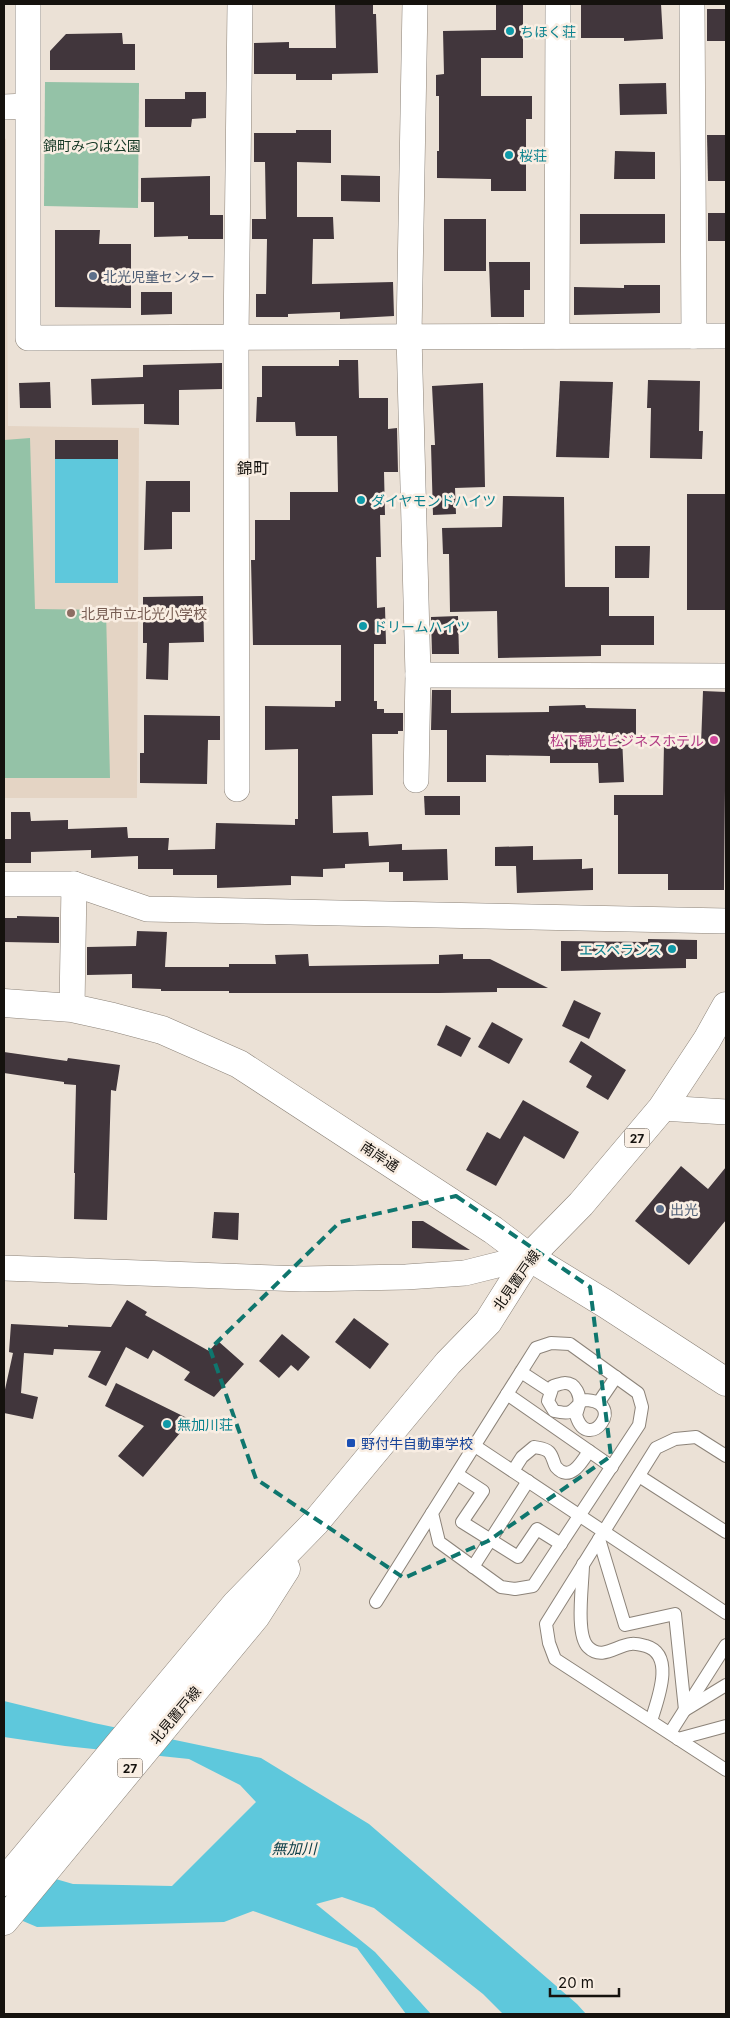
<svg xmlns="http://www.w3.org/2000/svg" width="730" height="2018" font-family="Inter,'Noto Sans JP',sans-serif">
<style>
.built{fill:#e4d4c4}
.green{fill:#94c2a7}
.water{fill:#5ec8dc}
.building{fill:#41363c}
.lines{fill:none;stroke-linecap:round;stroke-linejoin:round}
.service-casing{stroke:#8c8379;stroke-width:14}
.minor-casing{stroke:#8c8379;stroke-width:26}
.secondary-casing{stroke:#8c8379;stroke-width:29}
.primary-casing{stroke:#8c8379;stroke-width:29}
.service{stroke:#fff;stroke-width:12}
.minor{stroke:#fff;stroke-width:25}
.secondary{stroke:#fff;stroke-width:28}
.primary{stroke:#fff;stroke-width:28}
.marked{fill:none;stroke:#0f766e;stroke-width:4;stroke-dasharray:10 6;stroke-linejoin:round}
.culture-dot{fill:#0f9aa8;stroke:#f9eee3;stroke-width:2}
.service-dot{fill:#5c6f8a;stroke:#f9eee3;stroke-width:2}
.education-dot{fill:#8d6e63;stroke:#f9eee3;stroke-width:2}
.hotel-dot{fill:#d1479c;stroke:#f9eee3;stroke-width:2}
.transit-dot{fill:#1a4fb4;stroke:#f9eee3;stroke-width:2}
.labels{text-anchor:middle;dominant-baseline:central;stroke-width:5;stroke-linejoin:round;paint-order:stroke}
.shield{fill:#f9eee3;stroke:#59544e;stroke-width:1}
.shield-label{font-size:12px;font-weight:bold;fill:#15120e}
.culture-label{font-size:14px;fill:#0d838f;stroke:#f9eee3;text-anchor:start}
.park-label{font-size:14px;fill:#163926;stroke:#f9eee3}
.service-label{font-size:14px;fill:#4e5e75;stroke:#f9eee3;text-anchor:start}
.education-label{font-size:14px;fill:#785e54;stroke:#f9eee3;text-anchor:start}
.hotel-label{font-size:14px;fill:#b23c85;stroke:#f9eee3;text-anchor:end}
.street-label{font-size:14px;fill:#15120e;stroke:#f9eee3}
.transit-label{font-size:14px;fill:#164399;stroke:#f9eee3;text-anchor:start}
.water-label{font-size:15px;font-style:italic;fill:#10414a;stroke:#f9eee3}
.quarter-label{font-size:16px;fill:#15120e;stroke:#f9eee3}
</style>
<rect width="100%" height="100%" fill="#ebe1d6"/>
<polygon class="built" points="4,138 6,139 8,426 139,428 137,798 4,798"/>
<g class="green">
<polygon points="45,82 139,83 138,208 44,206"/>
<polygon points="30,438 35,609 106,610 110,778 4,778 4,440"/>
</g>
<g class="water">
<rect x="55" y="459" width="63" height="124"/>
<polygon points="4,1701 94,1723 261,1758 369,1824 577,2004 586,2014 503,2014 483,1994 374,1908 342,1897 316,1904 375,1952 431,2014 406,2014 357,1948 253,1911 224,1922 37,1927 4,1913 4,1864 73,1884 172,1886 256,1802 240,1785 189,1759 65,1746 4,1737"/>
</g>
<g class="building">
<polygon points="335,4 373,4 373,14 376,14 378,73 332,74 332,80 296,80 296,74 254,74 254,43 289,42 289,48 336,48"/>
<polygon points="496,4 523,4 523,58 481,58 481,96 532,96 532,119 526,119 526,191 491,191 491,179 437,178 437,151 439,151 439,96 436,96 436,75 444,74 443,31 496,30"/>
<polygon points="581,4 661,4 663,39 624,41 624,38 581,38"/>
<rect x="707" y="9" width="19" height="32"/>
<polygon points="122,33 123,44 135,44 135,70 50,70 50,51 66,34"/>
<polygon points="666,83 667,114 620,115 619,84"/>
<polygon points="185,92 206,92 206,118 192,119 191,127 145,127 145,99 185,99"/>
<polygon points="296,130 331,130 331,163 297,162 297,217 333,217 334,239 313,239 312,284 393,282 394,316 340,319 340,312 288,314 288,317 256,317 256,294 266,294 267,239 252,239 252,219 266,219 265,162 254,162 254,133 296,133"/>
<polygon points="707,135 726,135 726,181 708,181"/>
<polygon points="615,151 655,152 655,179 614,179"/>
<polygon points="341,175 380,176 380,202 341,201"/>
<polygon points="210,176 210,215 223,215 223,239 188,239 188,236 154,237 154,202 141,202 141,178"/>
<rect x="708" y="213" width="18" height="28"/>
<polygon points="580,214 665,214 665,243 580,244"/>
<rect x="444" y="219" width="42" height="52"/>
<polygon points="55,230 100,230 99,244 131,244 131,308 55,307"/>
<polygon points="489,262 530,262 530,290 524,290 524,317 491,317"/>
<polygon points="624,285 660,285 660,313 574,315 574,287 624,288"/>
<polygon points="141,292 172,292 172,314 141,315"/>
<polygon points="339,360 358,360 359,398 388,398 388,429 397,428 398,472 384,472 385,515 380,515 381,557 376,557 377,608 385,607 386,644 374,644 374,701 377,701 377,709 384,709 384,713 403,713 403,731 398,731 398,734 372,734 373,795 332,796 333,833 368,832 369,846 402,844 402,850 447,849 448,880 403,881 403,872 389,872 389,862 345,864 345,868 323,869 323,877 291,876 291,885 217,888 217,875 173,875 173,869 138,869 138,856 91,858 91,850 31,852 31,863 4,863 4,839 11,839 11,812 30,812 31,821 68,820 68,829 127,827 128,838 169,838 168,850 215,849 216,823 295,825 295,819 298,819 298,749 265,750 265,706 335,707 335,701 341,701 341,645 253,645 251,560 255,560 255,520 290,520 290,492 338,492 337,436 296,436 295,422 256,422 257,397 262,397 262,366 339,366"/>
<polygon points="222,363 222,389 179,390 179,425 144,424 144,404 92,405 91,379 143,377 143,365"/>
<polygon points="648,380 700,381 699,431 703,431 702,459 650,458 651,408 647,408"/>
<polygon points="560,381 613,382 609,458 556,457"/>
<polygon points="50,382 51,408 20,408 19,383"/>
<polygon points="483,383 485,487 455,488 456,514 433,515 431,445 435,445 432,386"/>
<rect x="55" y="440" width="63" height="19"/>
<polygon points="146,481 190,481 190,512 172,512 172,549 144,550"/>
<rect x="687" y="494" width="39" height="116"/>
<polygon points="503,496 564,497 565,587 609,587 609,616 654,616 654,645 601,645 601,656 498,658 497,611 450,612 449,554 443,554 442,528 502,527"/>
<polygon points="615,546 650,546 649,578 615,578"/>
<polygon points="203,596 204,642 169,643 168,680 146,679 147,643 143,643 143,597"/>
<polygon points="458,616 459,654 432,654 431,617"/>
<polygon points="432,690 451,690 451,713 549,712 549,706 585,705 586,708 636,709 636,736 622,736 624,782 599,783 598,763 550,763 550,756 486,755 486,782 447,782 447,730 431,730"/>
<polygon points="703,691 726,692 724,890 668,890 668,874 618,874 618,815 614,815 614,795 663,795 664,744 701,745"/>
<polygon points="144,715 220,716 220,740 208,740 207,784 140,783 140,753 144,753"/>
<polygon points="424,796 460,796 460,815 425,815"/>
<polygon points="533,846 533,860 582,859 582,869 593,868 593,890 517,893 516,866 495,866 495,847"/>
<polygon points="17,916 59,917 59,943 4,942 4,918 17,918"/>
<polygon points="137,931 167,932 165,967 229,967 229,964 276,964 275,955 308,954 309,966 439,964 439,955 463,954 463,959 490,959 548,988 497,988 497,992 439,993 229,993 229,991 161,991 161,989 132,988 132,974 87,975 87,947 136,946"/>
<polygon points="648,939 697,940 697,959 686,959 686,968 561,971 561,941 648,942"/>
<polygon points="574,1000 601,1013 589,1039 562,1026"/>
<polygon points="492,1022 523,1039 509,1064 478,1047"/>
<polygon points="446,1025 471,1038 461,1057 437,1045"/>
<polygon points="581,1041 626,1070 608,1100 586,1087 592,1076 569,1062"/>
<polygon points="4,1052 67,1061 68,1058 120,1065 116,1091 111,1090 107,1220 74,1219 75,1173 74,1173 76,1085 64,1084 64,1082 4,1073"/>
<polygon points="523,1100 579,1132 564,1159 524,1136 496,1186 466,1170 487,1132 500,1139"/>
<polygon points="681,1166 708,1189 726,1167 726,1220 689,1265 635,1221"/>
<polygon points="214,1212 239,1213 238,1240 212,1238"/>
<polygon points="412,1221 423,1221 470,1250 412,1248"/>
<polygon points="127,1300 147,1312 145,1315 209,1351 218,1341 244,1364 214,1397 184,1380 190,1372 153,1350 148,1359 126,1347 106,1386 88,1377 101,1351 54,1349 53,1355 24,1353 21,1393 38,1397 33,1419 4,1413 4,1394 13,1353 9,1352 11,1324 68,1327 68,1325 111,1327"/>
<polygon points="354,1318 389,1344 370,1369 335,1342"/>
<polygon points="282,1334 310,1357 298,1371 291,1365 279,1378 259,1361"/>
<polygon points="116,1383 191,1420 143,1477 118,1456 144,1426 105,1406"/>
</g>
<g class="lines">
<defs>
<g id="service">
<polygon points="551,1343 570,1344 638,1393 642,1407 639,1425 533,1586 515,1589 501,1587 439,1542 432,1513 536,1348"/>
<polyline points="521,1372 550,1391"/>
<polyline points="507,1394 612,1467"/>
<polyline points="599,1402 616,1377"/>
<path d="M 579,1405 C 581,1396 576,1383 565,1383 C 562,1383 557,1385 553,1386 L 548,1401 L 554,1411 C 572,1415 571,1412 583,1400 C 630,1400 588,1456 576,1415 L 579,1405"/>
<polyline points="475,1446 726,1613"/>
<polyline points="726,1456 696,1437 675,1439 656,1448 546,1624 549,1643 555,1659 726,1770"/>
<path d="M 513,1471 L 522,1457 L 534,1447 C 539,1448 545,1448 549,1452 C 553,1456 553,1462 556,1467 C 570,1483 582,1462 589,1451"/>
<polyline points="457,1474 483,1491 462,1522 518,1557 537,1529 561,1544"/>
<polyline points="639,1476 726,1532"/>
<polyline points="599,1539 625,1625 675,1614 685,1710 726,1685"/>
<path d="M 583,1564 C 583,1583 575,1634 588,1647 C 602,1661 617,1645 631,1644 C 635,1643 642,1645 646,1646 C 676,1655 657,1701 651,1721"/>
<polyline points="473,1567 528,1481"/>
<polyline points="376,1602 432,1513"/>
<polyline points="670,1733 726,1645"/>
<polyline points="678,1739 726,1726"/>
</g>
<g id="minor">
<polyline points="28,4 28,338 726,336"/>
<polyline points="415,4 409,335 418,675 416,780"/>
<polyline points="692,4 694,336"/>
<polyline points="4,107 27,106"/>
<polyline points="557,336 558,4"/>
<polyline points="418,675 726,676"/>
<polyline points="237,789 236,337 240,4"/>
<polyline points="4,884 74,884 147,909 726,921"/>
<polyline points="72,1008 74,884"/>
<polyline points="662,1108 726,1112"/>
<polyline points="4,1268 303,1279 406,1277 465,1273 529,1257"/>
</g>
<polyline id="secondary" points="4,1003 72,1008 113,1017 162,1030 239,1064 493,1230 529,1257 606,1304 726,1382"/>
<g id="primary">
<polyline points="4,1882 236,1604 315,1523 448,1363 488,1322 529,1257 581,1204 662,1108 707,1040 726,1006"/>
<polyline points="4,1921 256,1616 286,1569"/>
</g>
</defs>
<use href="#service" class="service-casing"/>
<use href="#minor" class="minor-casing"/>
<use href="#secondary" class="secondary-casing"/>
<use href="#primary" class="primary-casing"/>
<use href="#service" class="service"/>
<use href="#minor" class="minor"/>
<use href="#secondary" class="secondary"/>
<use href="#primary" class="primary"/>
</g>
<path class="marked" d="M 456,1196 L 590,1287 L 611,1456 L 488,1541 L 404,1578 L 256,1479 L 210,1349 L 340,1222 Z"/>
<g class="culture-dot">
<circle cx="510" cy="31" r="5"/>
<circle cx="509" cy="155" r="5"/>
<circle cx="361" cy="500" r="5"/>
<circle cx="363" cy="626" r="5"/>
<circle cx="672" cy="949" r="5"/>
<circle cx="167" cy="1424" r="5"/>
</g>
<g class="service-dot">
<circle cx="93" cy="276" r="5"/>
<circle cx="660" cy="1209" r="5"/>
</g>
<circle class="education-dot" cx="71" cy="613" r="5"/>
<circle class="hotel-dot" cx="714" cy="740" r="5"/>
<rect class="transit-dot" x="346" y="1438" width="10" height="10" rx="2.5"/>
<g class="labels">
<g class="shield">
<rect x="624.5" y="1128.5" width="25" height="19" rx="4"/>
<rect x="117.5" y="1758.5" width="25" height="19" rx="4"/>
</g>
<g class="shield-label">
<text x="637" y="1138">27</text>
<text x="130" y="1768">27</text>
</g>
<g class="culture-label">
<text x="520" y="31">ちほく荘</text>
<text x="519" y="155">桜荘</text>
<text x="371" y="500">ダイヤモンドハイツ</text>
<text x="373" y="626">ドリームハイツ</text>
<text x="662" y="949" text-anchor="end">エスペランス</text>
<text x="177" y="1424">無加川荘</text>
</g>
<g class="park-label">
<text x="92" y="145">錦町みつば公園</text>
</g>
<g class="service-label">
<text x="103" y="276">北光児童センター</text>
<text x="670" y="1209">出光</text>
</g>
<g class="education-label">
<text x="81" y="613">北見市立北光小学校</text>
</g>
<g class="hotel-label">
<text x="704" y="740">松下観光ビジネスホテル</text>
</g>
<g class="street-label">
<text transform="translate(380 1156) rotate(33)">南岸通</text>
<text transform="translate(516 1280) rotate(-55)">北見置戸線</text>
<text transform="translate(175 1715) rotate(-50)">北見置戸線</text>
</g>
<g class="transit-label">
<text x="361" y="1443">野付牛自動車学校</text>
</g>
<g class="water-label">
<text x="294" y="1848">無加川</text>
</g>
<g class="quarter-label">
<text x="253" y="468">錦町</text>
</g>
</g>
<rect width="730" height="2018" fill="none" stroke="#15120e" stroke-width="10"/>
<path d="M550 1988v8h69v-8" fill="none" stroke="#15120e" stroke-width="2.5"/>
<text x="558" y="1988" font-size="15" fill="#15120e" stroke="#f9eee3" stroke-width="4" paint-order="stroke">20 m</text>
</svg>
